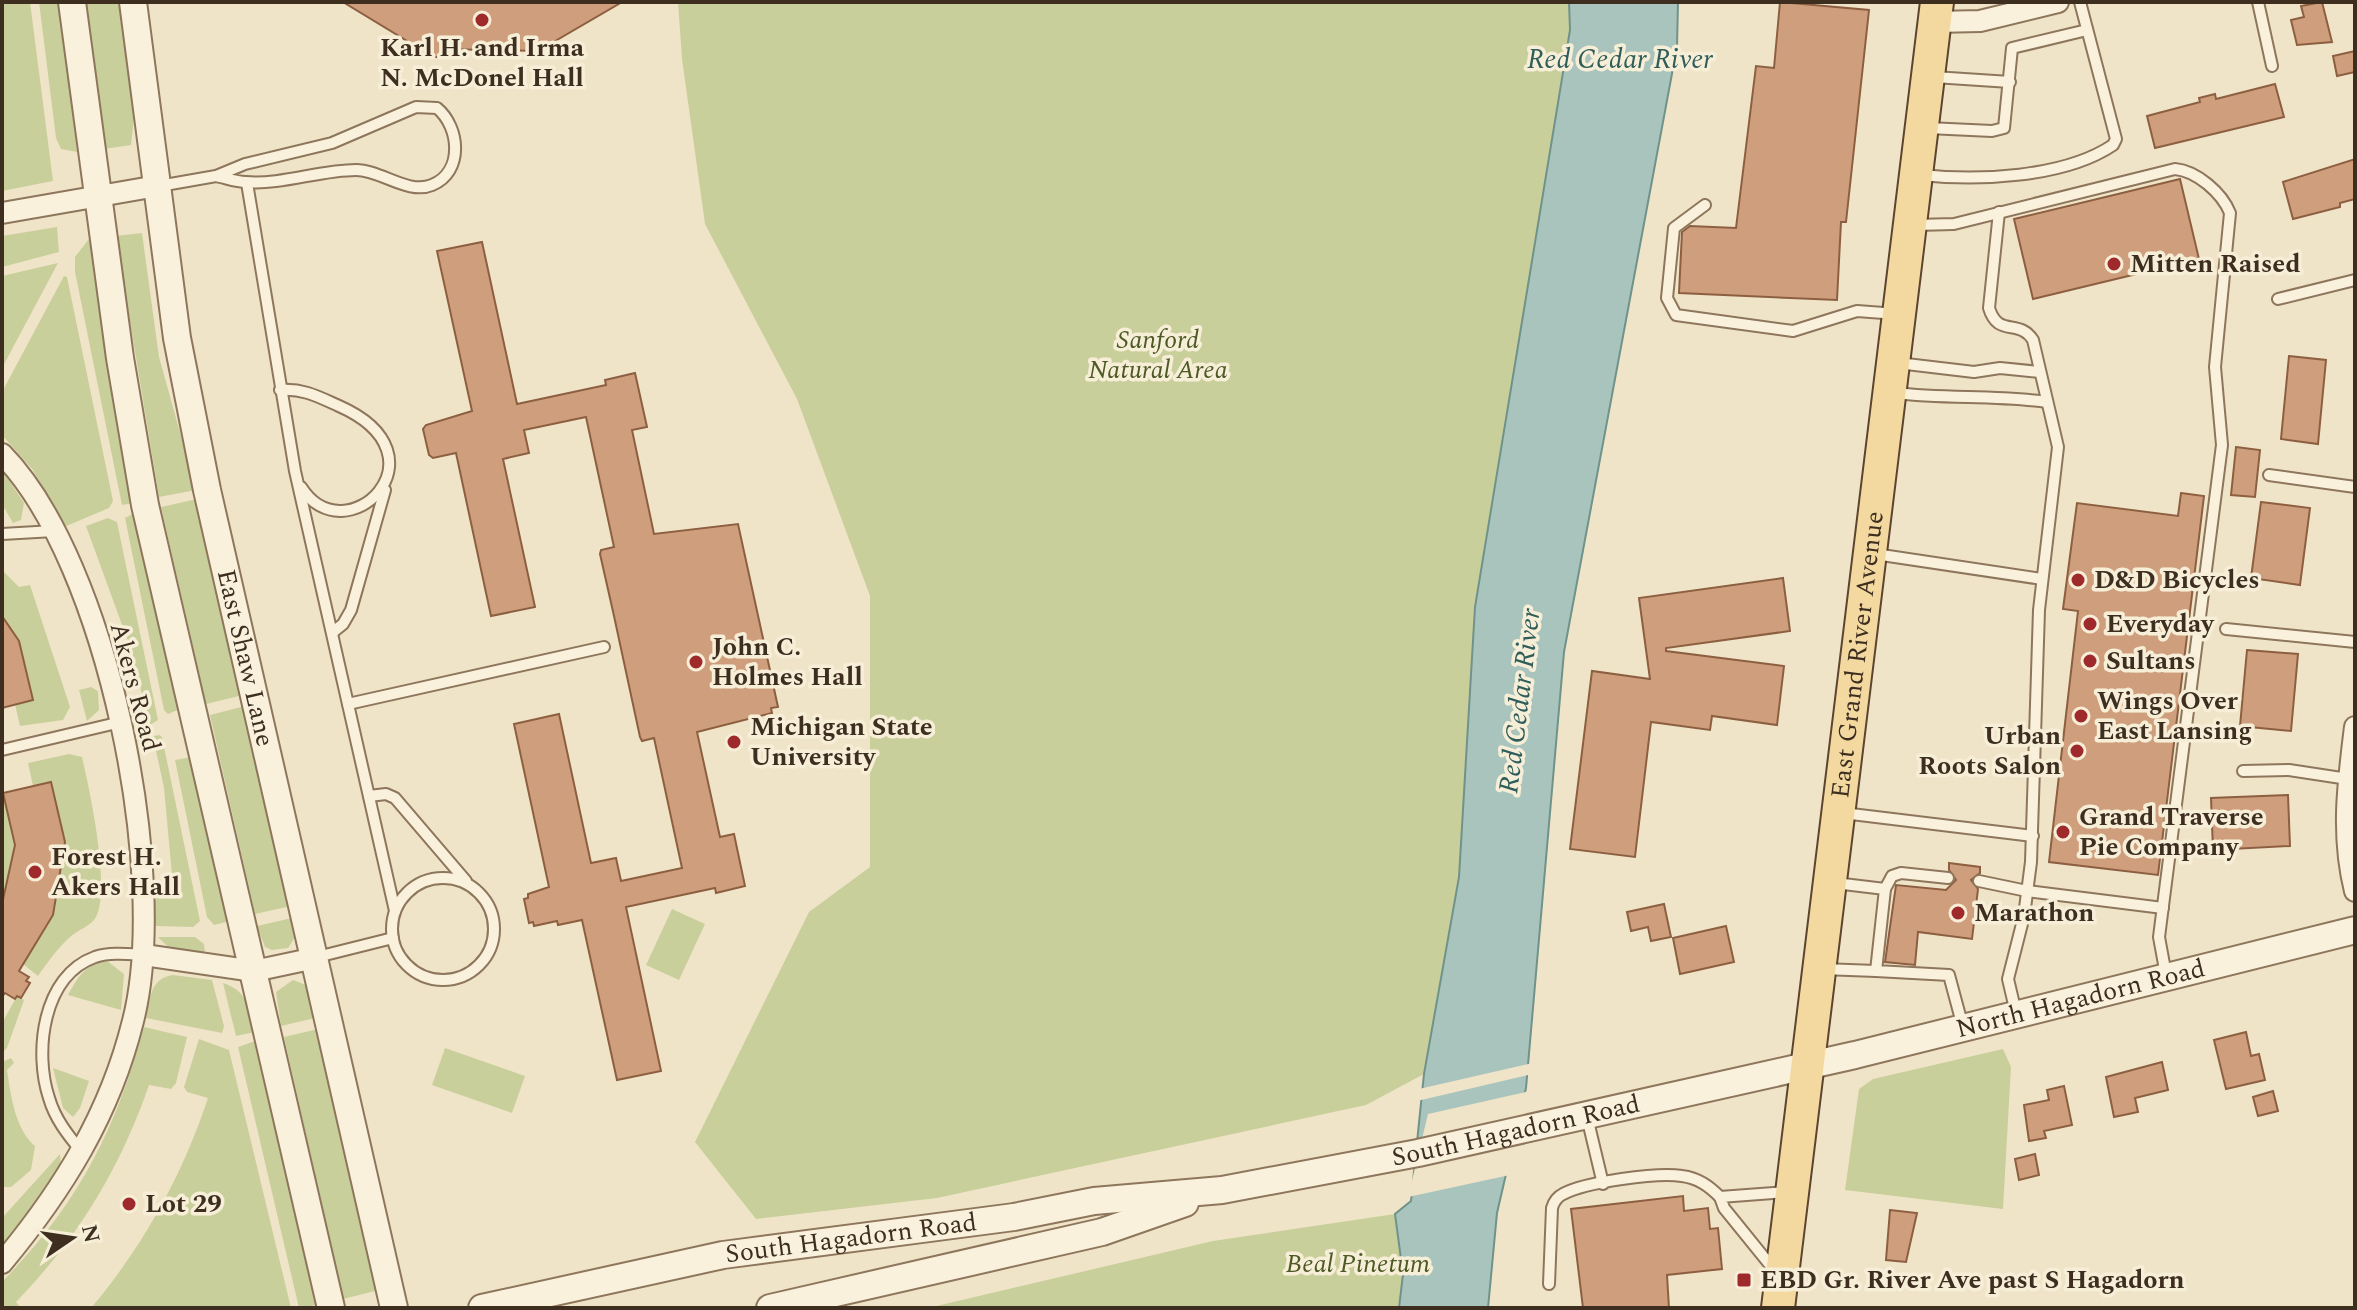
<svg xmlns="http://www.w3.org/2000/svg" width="2357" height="1310" font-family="Spectral,serif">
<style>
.green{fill:#c9cf9b}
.water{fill:#a9c4bc;stroke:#6f938a;stroke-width:2}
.pier{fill:#f0e4c8}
.building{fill:#cf9f7d;stroke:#8d5f41;stroke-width:2}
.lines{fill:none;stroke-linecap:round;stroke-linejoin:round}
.service-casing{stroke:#8d765c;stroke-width:14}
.minor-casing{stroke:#8d765c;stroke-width:24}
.tertiary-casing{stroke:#8d765c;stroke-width:30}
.primary-casing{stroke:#5b4430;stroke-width:36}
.service{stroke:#faf1dc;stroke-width:10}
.minor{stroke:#faf1dc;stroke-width:20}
.tertiary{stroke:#faf1dc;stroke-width:26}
.primary{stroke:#f3d9a0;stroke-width:32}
.poi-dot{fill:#9e2a2b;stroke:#f7eed8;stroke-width:3}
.labels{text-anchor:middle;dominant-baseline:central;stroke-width:7;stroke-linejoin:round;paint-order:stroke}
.poi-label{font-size:26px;font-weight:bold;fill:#3d2e20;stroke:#f7eed8;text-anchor:start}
.park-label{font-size:26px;font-style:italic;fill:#4d5a26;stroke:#f7eed8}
.street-label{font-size:26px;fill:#3d2e20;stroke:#f7eed8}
.water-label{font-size:28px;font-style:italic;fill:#2f5d5a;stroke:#f7eed8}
</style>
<rect width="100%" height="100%" fill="#f0e4c8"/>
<g class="green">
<polygon points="2,2 30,2 53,181 2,191"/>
<polygon points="39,2 60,2 77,152 61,149 56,138"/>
<polygon points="85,2 122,2 135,109 131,145 104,149"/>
<polygon points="678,2 1569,2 1570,30 1475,607 1459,877 1424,1074 1366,1105 937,1198 756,1219 695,1142 809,912 870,867 870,596 797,399 705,224 682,59"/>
<polygon points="57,227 59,252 2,267 2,236"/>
<polygon points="142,233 159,357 196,490 159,497 116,236"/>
<polygon points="89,239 134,503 122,505 75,272 75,257"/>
<polygon points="58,263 2,368 2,276"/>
<polygon points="64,276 67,277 113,501 109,508 64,527 33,470 2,435 2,392"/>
<polygon points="2,470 24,503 21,520 13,523 2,504"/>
<polygon points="197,499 243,695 206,704 161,507"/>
<polygon points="136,512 180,709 168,714 164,710 125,518"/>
<polygon points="108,518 117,522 158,720 150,725 129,644 86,526"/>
<polygon points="2,570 19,587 30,585 70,707 63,720 20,726 15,704 33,700 19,641 2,616"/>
<polygon points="91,687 98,691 99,710 87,721 79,690"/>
<polygon points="245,706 291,906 255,914 210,715"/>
<polygon points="159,735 162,737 200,921 193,927 155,926 154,902 157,898 174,897 164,788 155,746 142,747 137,740"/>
<path d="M 69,754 L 82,757 C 89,787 113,896 94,920 C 88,927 76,931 69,938 C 57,949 47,963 38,976 L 23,964 L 53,915 L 65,842 L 51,782 L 33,786 L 28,763 Z"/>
<polygon points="192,757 230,921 214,925 207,917 175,760"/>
<polygon points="2,792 15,845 2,904"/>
<polygon points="672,909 705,924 679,980 646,965"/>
<polygon points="292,918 295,937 288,948 272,950 265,947 257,926"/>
<polygon points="158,937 195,937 204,944 205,954 170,949"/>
<path d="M 107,961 L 124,974 L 121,1010 L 68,995 C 77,978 86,963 107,961 Z"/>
<path d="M 173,975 L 212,980 L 224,1026 L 222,1033 L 146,1018 C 150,999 150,978 173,975 Z"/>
<polygon points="293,980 306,985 315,1018 281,1026 276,992"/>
<path d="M 223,983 C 248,991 249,1008 255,1032 L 236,1036 Z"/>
<polygon points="17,996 24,1000 7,1048 2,1053 2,1023"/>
<path d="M 144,1027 L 187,1037 L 176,1083 L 171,1089 L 149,1085 C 120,1169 78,1238 16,1302 L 21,1308 L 2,1308 L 2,1282 C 78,1204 115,1132 144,1027 Z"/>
<polygon points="318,1029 379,1290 343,1299 284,1037"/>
<path d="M 199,1039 L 229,1050 L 291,1308 L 91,1308 C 144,1245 182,1176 208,1098 L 187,1092 L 184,1087 Z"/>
<polygon points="258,1040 317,1305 299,1308 238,1047"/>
<polygon points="445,1048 525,1076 512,1113 432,1085"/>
<polygon points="2003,1049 2011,1067 2003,1209 1845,1190 1859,1089 1873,1079"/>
<path d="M 11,1058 L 14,1063 L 7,1070 C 11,1096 15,1129 35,1146 L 31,1170 L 11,1187 L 2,1187 L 2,1062 Z"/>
<polygon points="53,1068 89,1081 80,1108 73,1117 63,1108"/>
<polygon points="60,1154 61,1167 2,1247 2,1218"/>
<polygon points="1395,1214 1403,1274 1399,1308 928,1308 1213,1241"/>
</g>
<polygon class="water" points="1569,2 1678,2 1677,47 1564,652 1526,1088 1497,1213 1488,1308 1399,1308 1403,1274 1395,1214 1411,1201 1424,1074 1459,877 1475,607 1570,30"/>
<g class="pier">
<polygon points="1533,1063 1532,1074 1417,1101 1419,1089"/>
<polygon points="1530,1091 1510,1175 1408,1197 1428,1114"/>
</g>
<g class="building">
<polygon points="343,2 528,3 622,2 538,51 443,49 439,57 421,57 406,48 407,41"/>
<polygon points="1780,2 1869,10 1846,222 1841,222 1837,300 1679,293 1682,232 1690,226 1736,228 1756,66 1774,68"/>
<polygon points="2322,2 2332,42 2297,45 2291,20 2304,17 2301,6"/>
<polygon points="2355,51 2355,72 2337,76 2333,56"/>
<polygon points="2275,84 2284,117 2155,148 2147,116 2200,102 2199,98 2215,94 2216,99"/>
<polygon points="2355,159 2355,199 2340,203 2340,207 2293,219 2283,182"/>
<polygon points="2180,179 2199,259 2033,299 2014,219"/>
<polygon points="482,242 517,404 606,385 605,380 635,373 647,427 632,430 654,534 738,524 778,707 771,708 772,713 697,732 720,837 734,834 745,886 716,893 715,888 626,907 661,1071 617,1080 582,920 558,925 557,921 534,926 533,922 529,923 524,899 528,898 528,894 549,887 514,724 559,714 591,863 616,858 621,881 682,868 654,738 642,741 640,737 614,616 600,554 601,550 614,547 586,417 524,430 529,453 503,459 535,607 491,616 456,453 433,458 429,455 423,429 426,425 472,411 437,251"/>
<polygon points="2289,356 2326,360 2318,444 2281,439"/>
<polygon points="2236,447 2260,450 2255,497 2231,495"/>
<polygon points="2181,493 2204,496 2158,875 2049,862 2078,611 2063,609 2077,503 2178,516"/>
<polygon points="2261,502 2310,508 2300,585 2251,578"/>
<polygon points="1783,578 1790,631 1666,648 1666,651 1784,666 1777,725 1712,716 1710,730 1651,722 1635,857 1570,849 1592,671 1650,679 1639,598"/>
<polygon points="2,616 19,641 33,700 2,708"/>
<polygon points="2247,650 2298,654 2291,731 2240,726"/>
<polygon points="51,782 65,842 53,915 19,971 29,977 26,981 30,983 21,998 17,996 15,999 5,993 2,997 2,904 15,845 3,793"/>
<polygon points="2288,795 2290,846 2213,850 2211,798"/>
<polygon points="1949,863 1980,867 1980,873 1971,880 1978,889 1972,939 1918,932 1915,965 1885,962 1896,885 1946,890 1956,880 1949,870"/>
<polygon points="1664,904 1671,937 1651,941 1648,927 1631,931 1627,912"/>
<polygon points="1726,926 1734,962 1680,974 1673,938"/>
<polygon points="2246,1032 2251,1056 2259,1054 2265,1080 2226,1089 2214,1040"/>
<polygon points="2162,1062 2168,1090 2135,1098 2138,1112 2114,1117 2106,1077"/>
<polygon points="2064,1086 2072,1125 2044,1131 2046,1138 2029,1141 2024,1105 2049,1100 2047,1090"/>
<polygon points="2273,1091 2278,1111 2258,1116 2253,1097"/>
<polygon points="2035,1154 2039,1175 2019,1180 2015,1159"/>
<polygon points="1683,1196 1684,1211 1708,1208 1710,1229 1718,1228 1722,1269 1667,1275 1669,1308 1583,1308 1571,1209"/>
<polygon points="1890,1210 1917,1213 1906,1262 1886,1260"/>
</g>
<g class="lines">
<defs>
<g id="service">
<polyline points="2258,2 2272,66"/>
<polyline points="1934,77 2010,82"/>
<polyline points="1928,128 1992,131 2004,128 2012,48 2087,30"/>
<path d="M 1921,175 C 1977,181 2064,178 2113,145 L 2116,139 L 2080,2"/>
<polyline points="247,183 295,471 395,911"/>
<path d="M 159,186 L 216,176 L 245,164 L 332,143 L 416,107 L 437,108 C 460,127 464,172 432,185 C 408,195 381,170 356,170 C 320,170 282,185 246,182 C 236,182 226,178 216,176"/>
<polyline points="1705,205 1674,228 1667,298 1676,315 1793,331 1857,311 1897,314"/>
<path d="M 1999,212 L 1989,308 C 1998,338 2019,318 2033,340 L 2058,447 L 2039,610 L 2031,862 L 2024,916 L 2008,979 L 2016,1013"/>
<path d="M 1916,225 L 1954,224 L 2175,169 C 2197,171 2222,193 2230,213 L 2215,367 L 2222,445 L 2159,937 L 2166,975"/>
<polyline points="2278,299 2355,280"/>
<polyline points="1898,363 1974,372 2000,368 2040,372"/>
<path d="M 280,390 C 303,388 319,397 339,406 C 452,456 345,557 301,487"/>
<path d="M 1895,393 C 1946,399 1997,395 2047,402"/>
<polyline points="2269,475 2355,487"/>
<polyline points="2,534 54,531"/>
<polyline points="1875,554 2042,579"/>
<polyline points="2226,629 2355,642"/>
<polyline points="333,632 343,624 351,610 385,490"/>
<polyline points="348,704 604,647"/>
<polyline points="2,750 121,722"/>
<polyline points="2243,771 2289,770 2348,779"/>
<polyline points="369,796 386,794 395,798 466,881"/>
<polyline points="1843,813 2033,836"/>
<circle cx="443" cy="929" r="51"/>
<polyline points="1979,881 2027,891 2163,908"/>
<polyline points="1835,883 1885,889 1876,971 1949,975 1963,1027"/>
<polyline points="1885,889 1892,876 1901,873 1948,878"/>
<polyline points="317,957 393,938"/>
<polyline points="1822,969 1876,971"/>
<polyline points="1587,1117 1603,1184"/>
<path d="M 81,1151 C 68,1135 55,1119 49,1098 C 34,1053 42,976 95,957 C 110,952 128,954 144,955"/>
<polyline points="1775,1271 1724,1208 1720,1197 1787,1192"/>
<path d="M 1549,1284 L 1552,1208 C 1554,1201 1557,1197 1563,1194 C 1585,1182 1658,1172 1682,1176 C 1698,1178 1709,1186 1720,1197"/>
</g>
<g id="minor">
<polyline points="1935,22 1980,21 2058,2"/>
<polyline points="2,213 157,186"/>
<path d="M 2,454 C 108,562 170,877 133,1021 C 110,1114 63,1190 2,1263"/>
<path d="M 2355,727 C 2348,783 2341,835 2355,891"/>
<polyline points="144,955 254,971 315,958"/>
</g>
<g id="tertiary">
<polyline points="72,2 120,358 145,505 331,1308"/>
<path id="s1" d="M 133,2 L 177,338 L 207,490 L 394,1308"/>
<path id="s2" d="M 482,1308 L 723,1255 L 1014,1217 L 1094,1201 L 1222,1190 L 1418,1153 L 1855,1055 L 2355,930"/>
<polyline points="770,1308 1102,1232 1185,1203"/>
</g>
<g id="primary">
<path id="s3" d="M 1778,1308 L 1937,2"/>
</g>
</defs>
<use href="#service" class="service-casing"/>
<use href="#minor" class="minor-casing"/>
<use href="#tertiary" class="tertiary-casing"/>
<use href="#primary" class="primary-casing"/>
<use href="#service" class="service"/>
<use href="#minor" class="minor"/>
<use href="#tertiary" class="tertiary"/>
<use href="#primary" class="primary"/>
</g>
<g class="poi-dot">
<circle cx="482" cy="20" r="8"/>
<circle cx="2114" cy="264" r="8"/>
<circle cx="2078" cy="580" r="8"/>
<circle cx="2090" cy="624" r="8"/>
<circle cx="2090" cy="661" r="8"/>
<circle cx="696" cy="662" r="8"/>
<circle cx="2081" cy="716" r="8"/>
<circle cx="734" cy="742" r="8"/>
<circle cx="2077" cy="751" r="8"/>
<circle cx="2063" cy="832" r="8"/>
<circle cx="35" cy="872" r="8"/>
<circle cx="1958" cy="913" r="8"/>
<circle cx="129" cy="1204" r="8"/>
<rect x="1736" y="1272" width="16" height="16" rx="4"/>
</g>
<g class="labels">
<g class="poi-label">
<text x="482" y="48" text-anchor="middle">Karl H. and Irma<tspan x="482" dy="30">N. McDonel Hall</tspan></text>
<text x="2130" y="264">Mitten Raised</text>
<text x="2094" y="580">D&amp;D Bicycles</text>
<text x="2106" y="624">Everyday</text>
<text x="712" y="647">John C.<tspan x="712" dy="30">Holmes Hall</tspan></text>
<text x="2106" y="661">Sultans</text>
<text x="2097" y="701">Wings Over<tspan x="2097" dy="30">East Lansing</tspan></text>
<text x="750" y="727">Michigan State<tspan x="750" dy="30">University</tspan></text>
<text x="2061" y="736" text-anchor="end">Urban<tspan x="2061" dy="30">Roots Salon</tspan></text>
<text x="2079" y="817">Grand Traverse<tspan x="2079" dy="30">Pie Company</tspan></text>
<text x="51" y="857">Forest H.<tspan x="51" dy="30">Akers Hall</tspan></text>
<text x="1974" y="913">Marathon</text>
<text x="145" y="1204">Lot 29</text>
<text x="1760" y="1280">EBD Gr. River Ave past S Hagadorn</text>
</g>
<g class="park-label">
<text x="1158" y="340">Sanford<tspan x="1158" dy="30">Natural Area</tspan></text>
<text x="1358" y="1264">Beal Pinetum</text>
</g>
<g class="street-label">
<text stroke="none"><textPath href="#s3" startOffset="658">East Grand River Avenue</textPath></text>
<text stroke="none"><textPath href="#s1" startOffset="666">East Shaw Lane</textPath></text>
<text transform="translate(135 687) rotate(75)">Akers Road</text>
<text stroke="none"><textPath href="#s2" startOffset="1630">North Hagadorn Road</textPath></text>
<text stroke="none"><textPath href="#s2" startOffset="1050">South Hagadorn Road</textPath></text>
<text stroke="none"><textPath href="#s2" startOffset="376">South Hagadorn Road</textPath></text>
</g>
<g class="water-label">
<text x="1620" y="59">Red Cedar River</text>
<text transform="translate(1520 701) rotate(-83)">Red Cedar River</text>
</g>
</g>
<rect width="2357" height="1310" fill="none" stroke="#3d2e20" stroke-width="8"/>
<g transform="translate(72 1238) rotate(77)" stroke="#f7eed8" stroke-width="6" paint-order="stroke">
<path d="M0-6L14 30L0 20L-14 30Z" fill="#3d2e20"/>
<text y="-12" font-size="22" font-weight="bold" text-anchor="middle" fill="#3d2e20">N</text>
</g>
</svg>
